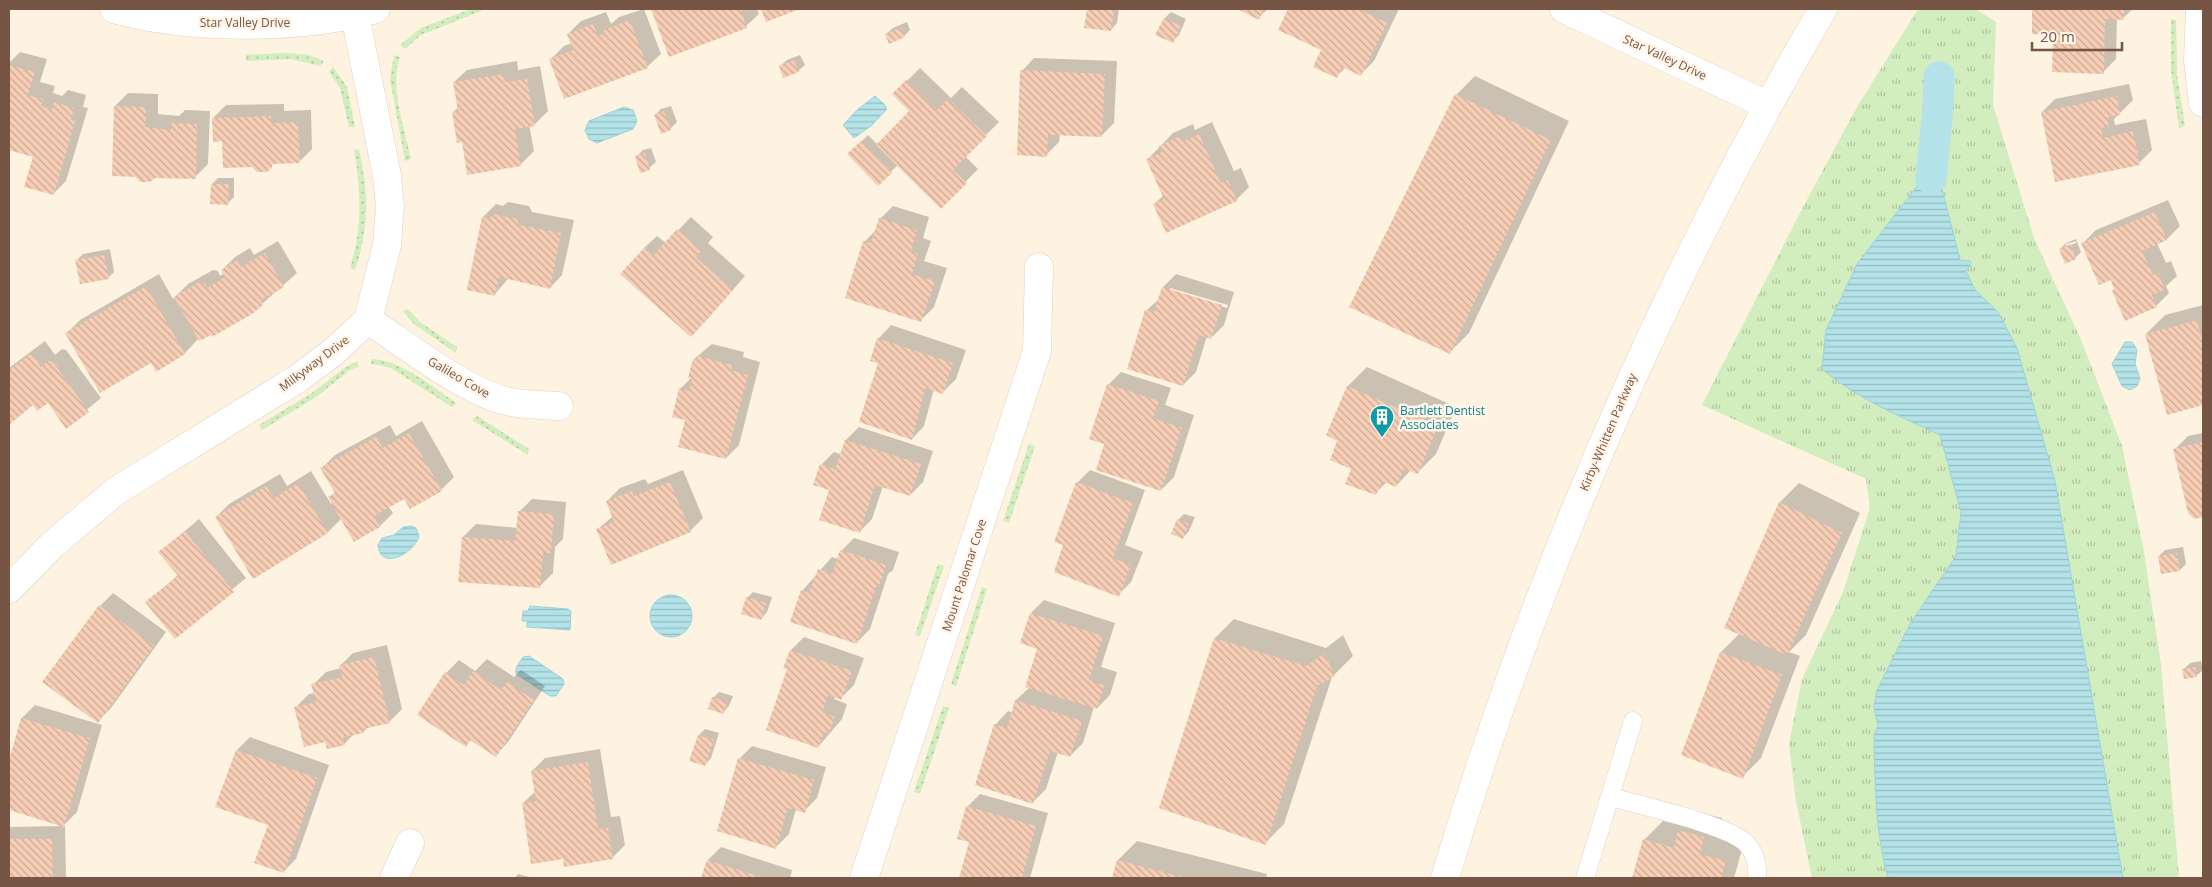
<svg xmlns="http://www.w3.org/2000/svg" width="2212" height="887" font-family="'Open Sans',sans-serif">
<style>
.grass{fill:url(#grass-dots)}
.park{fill:url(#park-tufts)}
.water{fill:url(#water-rules);stroke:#98d4dc}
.shadow{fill:#0003;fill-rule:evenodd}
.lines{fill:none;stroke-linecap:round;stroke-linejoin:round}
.canal{stroke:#b3e3e9;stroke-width:31}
.building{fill:url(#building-back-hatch)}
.lane-casing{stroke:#e5cfbe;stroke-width:19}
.street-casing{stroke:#e5cfbe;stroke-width:29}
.secondary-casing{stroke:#ebcfbb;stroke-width:29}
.lane{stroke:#fff;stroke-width:18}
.street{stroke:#fff;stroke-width:28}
.secondary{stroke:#fff;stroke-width:28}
.labels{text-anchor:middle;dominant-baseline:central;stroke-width:5;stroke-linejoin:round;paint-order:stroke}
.street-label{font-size:12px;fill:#775545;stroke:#fff5e9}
.culture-label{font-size:12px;fill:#0d838f;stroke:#fff5e9;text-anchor:start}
</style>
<defs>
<pattern id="grass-dots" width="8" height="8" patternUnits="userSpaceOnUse" patternTransform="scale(1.25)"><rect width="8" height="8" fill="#d2edbe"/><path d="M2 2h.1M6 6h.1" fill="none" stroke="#afc39c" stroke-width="1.8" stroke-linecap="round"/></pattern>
<pattern id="park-tufts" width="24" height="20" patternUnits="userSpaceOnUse" patternTransform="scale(1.25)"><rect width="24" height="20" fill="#d2edbe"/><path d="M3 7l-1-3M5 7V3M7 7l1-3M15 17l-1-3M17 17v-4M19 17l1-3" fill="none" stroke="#afc39c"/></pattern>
<pattern id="water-rules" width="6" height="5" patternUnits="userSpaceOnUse" patternTransform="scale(1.25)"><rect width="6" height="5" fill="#b3e3e9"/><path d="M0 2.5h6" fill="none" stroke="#96bbbf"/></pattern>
<pattern id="building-back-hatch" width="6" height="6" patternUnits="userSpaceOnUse" patternTransform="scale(1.25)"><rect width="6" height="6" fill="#f6cdb5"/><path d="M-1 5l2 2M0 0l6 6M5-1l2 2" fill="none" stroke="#cca995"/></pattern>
</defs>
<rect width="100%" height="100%" fill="#fef2e0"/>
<g class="grass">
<polygon points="471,9 486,9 421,35 405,49 400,45 421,28"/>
<polygon points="2171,19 2176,20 2177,75 2185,126 2179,128 2171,71"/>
<polygon points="287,53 309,55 324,61 320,66 291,59 246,61 246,55"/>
<path d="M 394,55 L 400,57 C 389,86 405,130 411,159 L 405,161 L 390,79 Z"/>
<polygon points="333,67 347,87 355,127 349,127 340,88 329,72"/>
<path d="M 354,149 L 359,150 C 369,193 369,228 355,270 L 350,268 C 363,227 361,191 354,149 Z"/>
<polygon points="408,309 420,322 457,347 456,353 414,324 403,311"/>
<path d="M 371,359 C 402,360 430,386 457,403 L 452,407 L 389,367 L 371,364 Z"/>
<polygon points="357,361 359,366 349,371 316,397 262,430 259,425 312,393 343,369"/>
<polygon points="477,416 529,449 528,455 472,420"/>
<polygon points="1029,444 1035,446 1009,523 1003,521"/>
<polygon points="938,564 944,566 920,636 915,635"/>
<polygon points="982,587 987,589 956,686 951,684"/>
<polygon points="943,706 949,708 920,794 914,792"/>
</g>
<polygon class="park" points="1918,9 1975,9 1996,22 1993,105 2034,238 2082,342 2122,446 2144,552 2161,665 2179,878 1812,878 1796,801 1789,744 1802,679 1843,592 1870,508 1866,479 1702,405 1802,209 1857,107"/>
<g class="water">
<polygon points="875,96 884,104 887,109 871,126 854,138 843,125 857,110"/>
<polygon points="624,107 633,110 637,121 633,129 597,143 589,139 585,130 589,121"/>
<path d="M 1931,179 L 1941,185 L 1960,260 L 1970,261 L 1971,265 L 1966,271 L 1975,290 L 1998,312 L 2017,348 L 2055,481 L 2123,878 L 1888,878 C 1875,831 1875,783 1874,735 L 1878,726 L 1874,707 L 1877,690 L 1911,622 L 1956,556 L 1961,512 L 1940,435 C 1899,416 1856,398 1822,369 L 1826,330 L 1857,264 L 1918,185 Z"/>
<polygon points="2125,342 2132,342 2137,350 2135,364 2140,378 2137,386 2130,390 2122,386 2112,364"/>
<path d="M 412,526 L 416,528 L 419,536 C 415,553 380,572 378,545 L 382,538 L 394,535 L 403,527 Z"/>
<circle cx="671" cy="616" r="21"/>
<polygon points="530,606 568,609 571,611 570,630 527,627 527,621 522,621 523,611 528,611"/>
<polygon points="529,656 563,679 564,684 556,696 550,696 516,674 516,668 523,657"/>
</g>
<g class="shadow">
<polygon points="644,9 661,54 648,66 565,97 551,59 564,46 572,43 568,34 581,21 606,12 611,24 619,17"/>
<polygon points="652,9 757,9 759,14 746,26 669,55"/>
<polygon points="1088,9 1119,9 1117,23 1111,30 1086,26"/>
<polygon points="1240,9 1268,9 1258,18"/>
<polygon points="1290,9 1399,9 1374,61 1361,74 1346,67 1336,77 1323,49 1280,29"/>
<polygon points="2033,9 2133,9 2123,18 2117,18 2116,59 2103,72 2054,33"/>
<polygon points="1171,12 1186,19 1179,35 1172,42 1157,34 1165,18"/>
<polygon points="907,22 910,30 904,36 886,34 893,28"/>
<polygon points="20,52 47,59 40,82 55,86 53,93 62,96 68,90 86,95 83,107 88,108 66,181 53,194 34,156 9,148 9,63"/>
<polygon points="800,55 805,65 798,71 780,66 787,60"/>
<polygon points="1034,58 1117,61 1114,123 1101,136 1060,134 1059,142 1046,155 1022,71"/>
<polygon points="517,61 518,70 540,66 548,111 535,124 529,125 534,151 521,164 463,141 453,112 459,107 454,82 467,70"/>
<polygon points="920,68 951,98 962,87 999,122 965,156 978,169 941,207 898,165 878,184 849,154 868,135 878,145 911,111 894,94"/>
<polygon points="1475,76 1569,121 1469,333 1450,352 1456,95"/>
<polygon points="2129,84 2133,100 2114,119 2115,125 2146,119 2152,150 2139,163 2042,112 2055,99"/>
<polygon points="128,93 158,94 158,114 179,116 185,110 210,111 208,164 195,177 115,106"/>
<polygon points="284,104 284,111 311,110 312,149 299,162 275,162 266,171 252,165 224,140 213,118 226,105"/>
<polygon points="671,106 677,122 671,128 661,132 655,115 661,109"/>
<polygon points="1212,122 1234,171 1241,168 1249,187 1236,200 1154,204 1164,195 1148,159 1173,133 1193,124 1195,130"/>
<polygon points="651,148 656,162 649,168 637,156 643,150"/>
<polygon points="218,178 234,178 234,197 228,203 212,184"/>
<polygon points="2168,200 2180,226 2167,239 2157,243 2166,263 2171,261 2177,276 2166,286 2169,293 2156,306 2116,289 2111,278 2083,243 2096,230"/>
<polygon points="508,202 529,206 532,212 574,220 562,275 550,288 509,278 495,294 483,217 496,204 503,206"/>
<polygon points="893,206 929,217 923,238 931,241 924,261 947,268 934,307 921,320 847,297 865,241 877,229 880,219"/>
<polygon points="691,217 713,237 708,243 745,276 704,323 644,248 657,236 666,243"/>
<path d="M 2076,239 L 2081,252 L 2075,258 L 2060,249 L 2066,243 ZM 2076,241 L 2076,243 L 2066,247 L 2066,244 Z"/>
<polygon points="278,241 297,273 262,304 199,338 185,353 156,370 151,361 67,333 80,320 159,274 173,299 188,284 213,270 218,271 220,276 224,273 222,270 235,257 250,248 254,255"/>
<polygon points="110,249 114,272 108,278 77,260 83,254"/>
<path d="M 1176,274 L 1234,292 L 1224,325 L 1211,338 L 1207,336 L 1196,372 L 1183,385 L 1129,368 L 1147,310 L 1160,298 L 1163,287 ZM 1170,288 L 1228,305 L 1227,308 L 1170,290 Z"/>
<polygon points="2203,305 2203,404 2168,414 2146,334 2165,315"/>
<polygon points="891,325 966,350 956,379 943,392 934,389 924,426 912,439 880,362 871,360 879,338"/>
<polygon points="45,341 55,355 62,349 66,350 101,398 66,427 48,401 33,403 9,423 9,368"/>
<polygon points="712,344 744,352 743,357 760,362 739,445 726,458 686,419 680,389 691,378 694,359"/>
<polygon points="1367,367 1456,407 1436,454 1417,473 1411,470 1396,486 1387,482 1375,493 1338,440 1327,435 1348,386"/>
<polygon points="1121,372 1171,388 1165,405 1194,415 1174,477 1161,490 1106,443 1108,385"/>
<polygon points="422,421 454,477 441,490 404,497 388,506 393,513 380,526 354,540 342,518 328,532 253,577 216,517 229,504 280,474 287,486 311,471 331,504 333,502 330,497 335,492 322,468 335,455 390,425 396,436"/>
<polygon points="859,427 933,451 923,482 910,495 883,486 872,519 859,532 831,489 821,465 834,452 841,454 846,440"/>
<polygon points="2203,433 2203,515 2194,517 2175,449 2188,436"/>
<polygon points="683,470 703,518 690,531 598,529 613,516 607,501 620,488 645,479 648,484"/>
<polygon points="1090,470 1145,490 1125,545 1143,552 1131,582 1118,595 1065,544 1077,483"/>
<polygon points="1799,483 1860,513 1806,635 1789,652 1800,656 1761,758 1742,777 1682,754 1721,652 1740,633 1725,627 1780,502"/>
<polygon points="532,499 566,502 563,539 555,547 553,573 540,586 463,537 476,524 518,528 519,512"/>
<polygon points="1184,514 1195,517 1189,531 1183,538 1178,520"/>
<polygon points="199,519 246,578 175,637 147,602 178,575 160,552"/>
<polygon points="854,538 899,552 893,570 888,574 870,629 857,642 802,591 832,557 838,559 841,551"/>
<polygon points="2183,547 2186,564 2180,570 2159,556 2165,550"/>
<polygon points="753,592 772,597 767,612 761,619 747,598"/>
<polygon points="113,593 166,632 111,708 98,721 100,606"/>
<polygon points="1044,600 1115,623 1101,667 1117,672 1110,695 1097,708 1094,707 1083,743 1070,756 1058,752 1046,789 1033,802 976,784 996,724 1008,711 1013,713 1016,700 1030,687 1039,648 1031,613"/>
<polygon points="1234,619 1326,648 1343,635 1353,656 1332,677 1284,824 1265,843 1161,807 1215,638"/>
<polygon points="804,637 864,658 854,685 841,698 835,696 834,699 847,704 842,719 818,747 789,668 785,667 791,650"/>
<polygon points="387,645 402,709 389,722 368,727 363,732 355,733 344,744 326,741 296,707 309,694 315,693 313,685 326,672 341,668 340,666 353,653"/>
<polygon points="487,659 514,677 521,670 545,686 508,742 496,755 472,739 466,745 446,673 459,660 475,671"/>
<polygon points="2201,661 2203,670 2196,676 2184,669 2190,663"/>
<polygon points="719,692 733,696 729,706 723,712 713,698"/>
<polygon points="35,705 102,725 77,812 64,825 9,809 9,764 22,718"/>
<polygon points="705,729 719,733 711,758 705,765 699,735"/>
<polygon points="250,737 329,765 296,859 283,872 269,824 237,750"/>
<polygon points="752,746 826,767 817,798 804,811 796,809 789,834 776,847 739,759"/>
<polygon points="600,749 611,817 620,816 625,845 612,858 564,857 523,803 536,791 532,771 545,758"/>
<polygon points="980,794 1048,813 1030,878 960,878 971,841 967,807"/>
<polygon points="1698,812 1722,818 1718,835 1744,842 1734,878 1634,878 1644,840 1663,821 1684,826"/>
<polygon points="65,826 66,878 9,878 9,827"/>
<polygon points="1137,841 1267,874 1266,878 1113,878 1118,860"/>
<polygon points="721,847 792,870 790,878 702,878 708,860"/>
<polygon points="518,874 533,878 515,878"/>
</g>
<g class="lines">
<polyline class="canal" points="1931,179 1938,108 1939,77"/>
</g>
<g class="building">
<polygon points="651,9 740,9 747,28 669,57"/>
<polygon points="761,9 800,9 766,22"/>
<polygon points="1087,9 1114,9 1111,31 1084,28"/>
<polygon points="1237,9 1264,9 1259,20"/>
<polygon points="1288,9 1358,9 1387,23 1361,76 1342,67 1337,78 1313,67 1321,50 1278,30"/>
<polygon points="2032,9 2124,9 2124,20 2105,19 2104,74 2052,72 2053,35 2032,34"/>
<polygon points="1164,18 1181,26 1173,43 1155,35"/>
<polygon points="630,20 648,68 564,99 549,59 573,50 567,34 593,24 598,36 605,33 604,30"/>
<polygon points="901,28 905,37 889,44 885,34"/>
<polygon points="794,60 799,72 783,78 779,66"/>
<polygon points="9,65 35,72 28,95 43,99 41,106 52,110 54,102 74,108 71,120 75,121 54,195 24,187 33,157 9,150"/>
<polygon points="1020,70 1105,74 1102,137 1048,135 1047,157 1017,155"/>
<polygon points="504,74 505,82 527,79 535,126 515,129 521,166 467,175 462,142 457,143 452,112 458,111 453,82"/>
<polygon points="906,80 937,110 948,99 987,136 953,170 967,183 941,209 876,145 909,111 892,94"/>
<polygon points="1455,94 1551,140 1450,354 1349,307"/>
<polygon points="2117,96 2120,115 2108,117 2109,126 2101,128 2103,138 2133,131 2140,165 2055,182 2041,112"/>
<polygon points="114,106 146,107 145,127 171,130 171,123 197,124 196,179 155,178 150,182 140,182 136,177 112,176"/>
<polygon points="664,111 671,130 661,134 654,115"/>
<polygon points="271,116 271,123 298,122 300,163 272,164 272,167 267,172 257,172 252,167 223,168 222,141 213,142 212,118"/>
<polygon points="1199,134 1221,183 1228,180 1237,201 1166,233 1153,204 1164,199 1146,159 1162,152 1159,146 1180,136 1182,142"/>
<polygon points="861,141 892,173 878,186 847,154"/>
<polygon points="645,153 650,170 640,173 635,156"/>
<polygon points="211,184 229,184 228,205 210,204"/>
<polygon points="2155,212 2167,240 2142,251 2153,275 2158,273 2165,290 2152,295 2157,307 2125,321 2112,291 2114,289 2111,280 2099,285 2081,243"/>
<polygon points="494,214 517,219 519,225 561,233 550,289 499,277 495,296 467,290 482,217 489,218"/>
<polygon points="879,218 917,230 911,251 918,254 912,274 935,281 921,322 845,298 863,241 871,243"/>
<polygon points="677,229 701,251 696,257 733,290 691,337 620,274 644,248 653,256"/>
<polygon points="2070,244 2076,259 2065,264 2059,249"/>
<polygon points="265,253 284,287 261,300 263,305 252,314 212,337 211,335 199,341 174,297 199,282 205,284 207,288 225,277 221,270 237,260 241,267"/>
<polygon points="104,255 109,279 80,284 75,260"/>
<polygon points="146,286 185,354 156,372 151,363 100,393 65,333"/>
<polygon points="1162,287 1222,305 1211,339 1199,335 1183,386 1127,369 1145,310 1154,312"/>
<polygon points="2197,320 2203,343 2203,405 2167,415 2145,334"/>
<polygon points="877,338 953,363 943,394 925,388 912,440 859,422 878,363 870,361"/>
<polygon points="32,353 41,367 48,361 53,362 89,412 66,429 48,403 37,411 33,405 9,425 9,370"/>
<polygon points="698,356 732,365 731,370 748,375 726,459 678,447 685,420 672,417 679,388 689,391 692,379 688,378 693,359 697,360"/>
<polygon points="1107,384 1159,401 1153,418 1182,428 1161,491 1096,470 1104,444 1089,439"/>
<polygon points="1347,386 1438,426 1418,474 1404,469 1396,487 1382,481 1376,495 1345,484 1351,469 1330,460 1337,441 1326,435"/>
<polygon points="409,433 442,491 410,509 404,499 374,516 380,527 354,542 328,497 335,493 320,468 376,437 383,448"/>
<polygon points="845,440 921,464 910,496 875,485 860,533 819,520 829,490 813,485 820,464 835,469"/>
<polygon points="2203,442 2203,517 2194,519 2188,513 2173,449"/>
<polygon points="670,482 691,532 611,565 596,529 614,522 606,501 632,491 634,496"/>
<polygon points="1076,482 1133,503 1113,558 1131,565 1119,597 1054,572 1063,545 1054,542"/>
<polygon points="298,483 328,533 253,579 215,517 266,486 274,498"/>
<polygon points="1779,502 1842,533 1787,655 1724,628"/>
<polygon points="518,511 554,514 551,553 543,553 540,588 458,582 462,537 515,541"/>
<polygon points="1177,519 1189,524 1183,539 1171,534"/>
<polygon points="185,531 234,592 175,639 145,602 178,576 158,552"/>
<polygon points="840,550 886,565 880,584 877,583 857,644 790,622 801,590 809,593 818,569 832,574"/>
<polygon points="2177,553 2180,571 2161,574 2158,556"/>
<polygon points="746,597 766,603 761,620 741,614"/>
<polygon points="99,605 154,646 98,723 42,682"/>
<polygon points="1030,613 1103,636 1089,680 1104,685 1097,709 1025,687 1037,649 1020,643"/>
<polygon points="1214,638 1306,666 1324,653 1335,676 1317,686 1266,845 1159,808"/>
<polygon points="790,650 852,671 841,700 828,695 822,712 835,717 829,733 824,732 818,748 766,730 787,669 783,668"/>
<polygon points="1720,652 1782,675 1743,779 1681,755"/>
<polygon points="374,657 390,723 363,729 364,733 343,737 345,745 327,749 325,742 304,747 294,707 316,702 311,684 342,677 339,665"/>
<polygon points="2195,667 2197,677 2184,679 2182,669"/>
<polygon points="473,671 501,690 507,682 534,700 496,757 470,740 466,747 417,715 445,672 464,685"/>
<polygon points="712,697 727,702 724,714 708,709"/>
<polygon points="1015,700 1082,721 1070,757 1050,751 1033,804 975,785 994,724 1007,728"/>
<polygon points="21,718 90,738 64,827 9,810 9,760"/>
<polygon points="698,735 714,740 705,766 689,761"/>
<polygon points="236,750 317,778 284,873 254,863 268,825 215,807"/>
<polygon points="738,758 814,780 805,813 788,808 776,849 717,831"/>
<polygon points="588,762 598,829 608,828 613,859 564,867 563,859 531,864 522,803 536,801 531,771"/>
<polygon points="966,806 1036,826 1022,878 959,878 969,842 957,839"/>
<polygon points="1678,830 1704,837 1700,854 1726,861 1721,878 1632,878 1643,839 1674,848"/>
<polygon points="9,839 52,839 53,878 9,878"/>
<polygon points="707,860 764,878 701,878"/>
<polygon points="1117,860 1187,878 1112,878"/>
</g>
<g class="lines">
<defs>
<g id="lane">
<path d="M 1611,797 C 1639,805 1728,825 1746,843 C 1756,854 1758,865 1757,878"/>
<polyline points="1585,878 1633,721"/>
</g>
<g id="street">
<path d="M 114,9 C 189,30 301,30 376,9"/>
<polyline points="1564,9 1767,105"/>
<polyline points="2200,9 2198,61 2203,103"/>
<path d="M 368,320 C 405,344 464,391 506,401 C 523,405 541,405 559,406"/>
<polyline points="9,589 52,545 116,491 297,379 332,353 368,320 387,245 390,206 387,176 355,15"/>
<polyline points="394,878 410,843"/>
<polyline points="864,878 1037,351 1039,267"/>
</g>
<path id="secondary" d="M 1445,878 C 1536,574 1663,283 1823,9"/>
</defs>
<use href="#lane" class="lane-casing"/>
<use href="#street" class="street-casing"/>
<use href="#secondary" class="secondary-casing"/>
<use href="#lane" class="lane"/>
<use href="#street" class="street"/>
<use href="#secondary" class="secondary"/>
</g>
<defs>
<symbol id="building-pin" viewBox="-11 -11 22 30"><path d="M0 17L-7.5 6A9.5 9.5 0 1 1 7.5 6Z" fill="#0f9aa8" stroke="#fff5e9"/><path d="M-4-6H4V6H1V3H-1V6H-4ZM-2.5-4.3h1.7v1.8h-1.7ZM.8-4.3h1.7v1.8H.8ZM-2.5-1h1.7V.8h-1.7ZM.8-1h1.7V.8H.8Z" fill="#fff"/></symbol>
</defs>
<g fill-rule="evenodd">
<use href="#building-pin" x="1368" y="403" width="28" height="38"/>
</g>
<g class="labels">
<g class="street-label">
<text x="245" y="22">Star Valley Drive</text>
<text transform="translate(1665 57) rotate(25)">Star Valley Drive</text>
<text transform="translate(314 363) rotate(-37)">Milkyway Drive</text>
<text transform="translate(459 377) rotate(30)">Galileo Cove</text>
<text transform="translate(1608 432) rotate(-67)">Kirby-Whitten Parkway</text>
<text transform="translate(964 575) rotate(-72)">Mount Palomar Cove</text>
</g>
<g class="culture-label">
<text x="1400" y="410">Bartlett Dentist<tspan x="1400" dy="14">Associates</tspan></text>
</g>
</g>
<rect width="2212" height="887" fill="none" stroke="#775545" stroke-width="20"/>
<path d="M2032 42v8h90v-8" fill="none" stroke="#775545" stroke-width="2.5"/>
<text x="2040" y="42" font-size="15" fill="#775545" stroke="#fff5e9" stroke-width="4" paint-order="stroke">20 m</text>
</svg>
